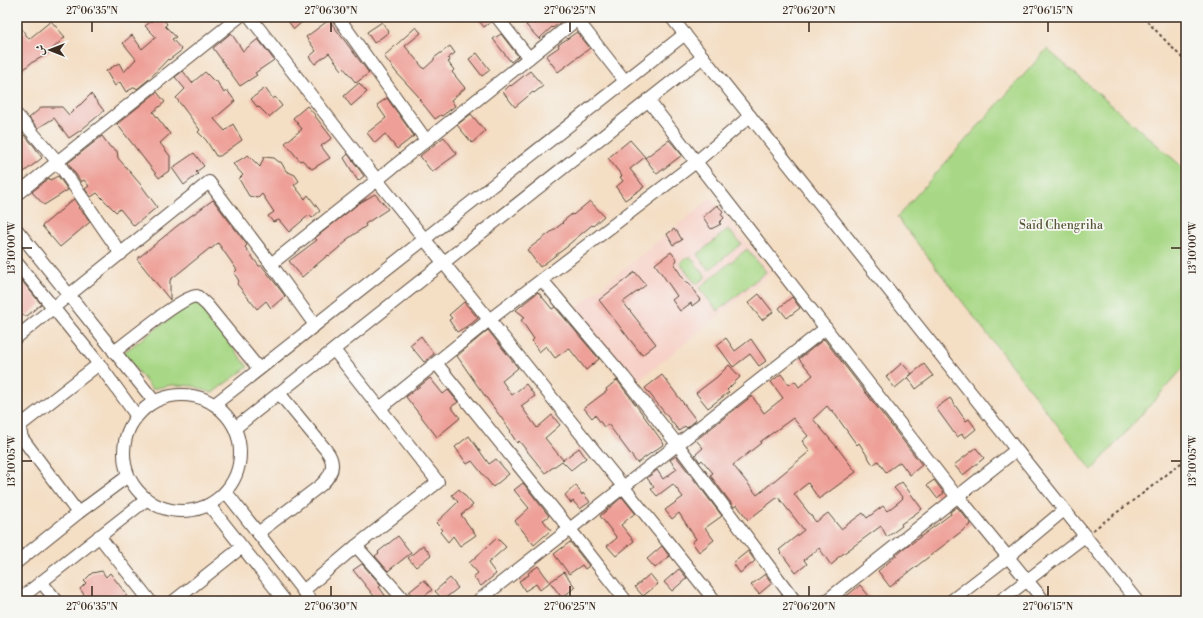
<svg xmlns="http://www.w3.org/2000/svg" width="1203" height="618" font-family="'Libre Bodoni',Amiri,serif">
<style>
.built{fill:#f7d1c7}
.green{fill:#a8d886;stroke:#728152}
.building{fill:#eea098;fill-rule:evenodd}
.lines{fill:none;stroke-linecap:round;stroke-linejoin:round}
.minor-casing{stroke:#574537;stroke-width:14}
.path{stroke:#574537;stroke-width:2;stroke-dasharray:3 3;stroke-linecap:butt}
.minor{stroke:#fff;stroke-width:12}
.ticks{fill:none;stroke:#3b2a1e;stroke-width:1.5}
.labels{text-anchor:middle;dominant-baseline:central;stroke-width:3.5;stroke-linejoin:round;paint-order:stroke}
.park-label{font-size:12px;fill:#565638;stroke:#f6f6f2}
.neatline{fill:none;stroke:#3b2a1e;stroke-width:1.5}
.ticks-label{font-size:10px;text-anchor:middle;fill:#3b2a1e}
</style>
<rect width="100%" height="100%" fill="#f6f6f2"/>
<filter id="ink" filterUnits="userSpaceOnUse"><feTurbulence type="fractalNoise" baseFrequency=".025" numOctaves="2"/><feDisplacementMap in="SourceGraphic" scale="8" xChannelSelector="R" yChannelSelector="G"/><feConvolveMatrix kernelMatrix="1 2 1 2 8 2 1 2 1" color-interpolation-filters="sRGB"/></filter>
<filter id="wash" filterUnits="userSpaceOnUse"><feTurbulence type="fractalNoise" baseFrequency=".012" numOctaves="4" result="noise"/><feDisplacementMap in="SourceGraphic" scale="16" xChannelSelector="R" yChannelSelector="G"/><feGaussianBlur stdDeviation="0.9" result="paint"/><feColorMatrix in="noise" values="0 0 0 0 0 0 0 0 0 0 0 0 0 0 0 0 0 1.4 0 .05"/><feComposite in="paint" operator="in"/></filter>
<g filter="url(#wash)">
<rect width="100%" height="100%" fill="#f4dec4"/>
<polygon class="built" points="711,198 771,273 636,383 575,309"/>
<g class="green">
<polygon points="1047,49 1186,170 1186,365 1092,470 897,217"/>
<polygon points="728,229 741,244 709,270 697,255"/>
<polygon points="747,249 766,272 718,311 699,288"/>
<polygon points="690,256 706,277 696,284 680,263"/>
<polygon points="198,303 248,367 212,393 194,386 172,385 152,389 123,353 190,304"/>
</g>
<g id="blocks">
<g class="building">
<polygon points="157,17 162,17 167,24 165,26 176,37 172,39 182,50 169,60 168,59 148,80 137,89 135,87 126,92 120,82 115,86 106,71 119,63 124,72 136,59 123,43 132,35 142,49 156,37 145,26"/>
<polygon points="285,17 308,17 294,29"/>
<polygon points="476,17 490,17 491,22 484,27"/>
<polygon points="538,17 567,17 553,28 552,27 539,39 526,25"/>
<polygon points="329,20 369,73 356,83 344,68 342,70 329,53 315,64 309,57 316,51 306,37"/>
<polygon points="51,21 65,37 46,55 31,63 17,75 17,49 21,46 17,41 17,22 29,39"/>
<polygon points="382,22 389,32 374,43 367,32"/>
<polygon points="416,27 421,33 405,46 409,51 424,69 434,60 434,58 450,46 455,53 448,58 450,61 448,62 454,70 452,72 465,88 451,100 455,106 442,116 441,115 435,119 419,99 420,98 396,72 384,56"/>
<polygon points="577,32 590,48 558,72 546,56 559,47 558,45"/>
<polygon points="231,33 243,51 258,39 274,60 255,73 257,75 240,86 213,48"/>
<polygon points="501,34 518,56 511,62 493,39"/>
<polygon points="477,53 490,70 482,76 469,59"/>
<polygon points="183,71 192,83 205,72 215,82 216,80 224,93 227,90 235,101 214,119 225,131 233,124 242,140 220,156 216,156 206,140 198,132 200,130 176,98 185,89 175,77"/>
<polygon points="530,71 543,86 534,93 533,92 515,107 503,92 510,85 511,86"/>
<polygon points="359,83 367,92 351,106 344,96"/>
<polygon points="265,88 273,99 275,97 282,106 269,117 259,107 258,108 251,99"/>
<polygon points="157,92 165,102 153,112 170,134 160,143 170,156 170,170 159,178 117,124"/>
<polygon points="91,94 104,111 81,130 69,138 54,118 38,128 29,118 42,107 62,107 69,115 79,105 80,105"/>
<polygon points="387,98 414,136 397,149 385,134 375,143 367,133 386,118 377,105"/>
<polygon points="307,106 315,115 315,116 332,138 321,146 330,158 312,169 302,160 300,161 285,143 302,129 293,118"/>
<polygon points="471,114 485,131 472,143 457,125"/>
<polygon points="24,135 34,146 42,158 24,172 17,161 17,140"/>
<polygon points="102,136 110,147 117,151 118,158 141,185 157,207 134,226 120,209 116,212 97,193 91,197 85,189 89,186 84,180 81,182 68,163"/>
<polygon points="444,137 457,154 432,172 420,156"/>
<polygon points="630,140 645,157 630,169 644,187 625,200 616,187 623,181 620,177 622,176 608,158"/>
<polygon points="669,140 682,155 657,174 645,158"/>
<polygon points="194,153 204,166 196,172 198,174 184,185 172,168"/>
<polygon points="348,154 364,176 358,181 344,158"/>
<polygon points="248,155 260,167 264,157 274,158 279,162 281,162 286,171 295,175 299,181 294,185 305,199 308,195 320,211 312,218 309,215 289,232 279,220 273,222 268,216 274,212 262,194 258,198 249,196 239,179 243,175 233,164"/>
<polygon points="58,176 68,190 44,205 32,192 49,178 50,180"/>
<polygon points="375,194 388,209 365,224 366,226 346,240 347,241 329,256 328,255 302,277 289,261 317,240 315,238 358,204"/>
<polygon points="74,199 79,207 78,208 85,214 90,222 60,247 42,226"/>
<polygon points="213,200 247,245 245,247 259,266 262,266 285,296 271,308 266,301 257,309 237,284 239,281 234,273 237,270 218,243 211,249 210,248 170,280 170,300 137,259 177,226"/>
<polygon points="590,201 604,216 593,226 592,225 568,245 568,246 540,267 527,250 563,223 562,222 572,214 573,215"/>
<polygon points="717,205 723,211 721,214 724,218 719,223 721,224 711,229 703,217"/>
<polygon points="674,229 675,231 677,231 682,240 673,245 667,234"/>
<polygon points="671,252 677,260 674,264 686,283 688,282 700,300 692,306 691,303 680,311 672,300 677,296 655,264"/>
<polygon points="635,272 646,285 623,302 656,344 642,355 599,300"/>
<polygon points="17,275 41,304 27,316 17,315"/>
<polygon points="538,292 552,309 555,307 599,359 586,370 569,348 555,358 546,346 539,352 532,341 534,339 521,320 525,317 516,310"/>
<polygon points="759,294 773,312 762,320 748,303"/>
<polygon points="792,297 800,308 787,318 779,308"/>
<polygon points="464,302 478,318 471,324 457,332 449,320 452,318 449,315"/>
<polygon points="488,330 518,368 502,381 512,395 526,384 535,396 521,406 537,428 552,415 560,425 545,438 563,460 579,448 586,458 571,470 562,461 545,473 519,441 517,443 510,432 511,431 477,385 457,356"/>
<polygon points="421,336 434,354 424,362 410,345"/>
<polygon points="726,338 735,351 751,339 766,361 759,366 750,354 733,367 717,345"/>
<path d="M 824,339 L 922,465 L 910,475 L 900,462 L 886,472 L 878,461 L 873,465 L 859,443 L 857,445 L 832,410 L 831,411 L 827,406 L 813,419 L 836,446 L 856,472 L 819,499 L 808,483 L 794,494 L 816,522 L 828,513 L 841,529 L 863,513 L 867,518 L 883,506 L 887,511 L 900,501 L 903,498 L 894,488 L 902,482 L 922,509 L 901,524 L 902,526 L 887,537 L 881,526 L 836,559 L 837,560 L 831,565 L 819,548 L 804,560 L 807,564 L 796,573 L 779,550 L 804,530 L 778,497 L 748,520 L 737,505 L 734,507 L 710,475 L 713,473 L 702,460 L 700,462 L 695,455 L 703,448 L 696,440 L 752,396 L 764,413 L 783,398 L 771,382 L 781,374 L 789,385 L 795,381 L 799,387 L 813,375 L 799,359 ZM 793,418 L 808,436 L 802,441 L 810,451 L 757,495 L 733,465 L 761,443 L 760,442 Z"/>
<polygon points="902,363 912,374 895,388 886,377"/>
<polygon points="924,364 933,376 916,389 908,377"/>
<polygon points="729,365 740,377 727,390 729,392 708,408 696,393 717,377"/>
<polygon points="662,375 696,420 687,428 685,426 679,431 645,388"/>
<polygon points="430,378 443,394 448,390 458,402 451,407 460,418 437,437 406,397"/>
<polygon points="617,380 633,401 664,444 637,463 608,424 604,427 595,415 592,418 584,408 607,391 606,389"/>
<polygon points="950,398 966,421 969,419 976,429 965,438 962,434 957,437 936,408"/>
<polygon points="469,436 489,464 496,459 509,474 493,487 472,461 467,464 455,447"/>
<polygon points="976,448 984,458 963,475 954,465"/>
<polygon points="676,456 722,516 705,528 714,540 699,552 692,542 696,539 679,513 672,519 665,510 683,497 673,484 657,496 651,489 654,487 647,478 657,470 663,479 677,469 670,460"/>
<polygon points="934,480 944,493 937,498 927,485"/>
<polygon points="523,483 549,516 543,520 551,530 534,545 515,521 529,508 514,490"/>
<polygon points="576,485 582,495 583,493 590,502 580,509 573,501 571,503 565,495"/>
<polygon points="459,489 473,505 461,515 476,535 460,546 453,536 448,542 440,532 443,530 436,523 458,502 452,495"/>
<polygon points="622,497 635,513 621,525 634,541 616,556 607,546 617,538 600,516"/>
<polygon points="957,507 971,524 890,587 878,571 904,549 951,514 950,512"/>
<polygon points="398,536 411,553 388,571 375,556 379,553 378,552"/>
<polygon points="497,538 506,547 488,563 496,574 481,586 473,577 478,573 469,563"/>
<polygon points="570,542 589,566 585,569 582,565 569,574 554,554"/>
<polygon points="423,545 431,555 416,567 408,558"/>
<polygon points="662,546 669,556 655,568 647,559"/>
<polygon points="748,551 755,561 740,573 733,563"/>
<polygon points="362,564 381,585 379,587 389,601 368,601 374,596 353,570"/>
<polygon points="538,566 550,582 540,590 536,584 525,591 519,581 529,575 528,573"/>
<polygon points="679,569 687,578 672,591 664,582"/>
<polygon points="102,571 106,577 110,573 127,595 119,601 93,601 88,594 85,596 80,589 86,583 84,581 92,573"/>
<polygon points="564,572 575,587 562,598 550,582"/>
<polygon points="650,574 658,584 643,596 635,587"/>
<polygon points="765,574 772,583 759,594 751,585"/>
<polygon points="450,578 458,588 443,600 435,591"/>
<polygon points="424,580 432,590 418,601 416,601 409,592"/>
<polygon points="860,585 873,601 840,601 849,594"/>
</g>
</g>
</g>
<g filter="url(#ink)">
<use href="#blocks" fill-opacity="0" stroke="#574537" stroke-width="1"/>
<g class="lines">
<defs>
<g id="minor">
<polyline points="250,17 377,180 715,601"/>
<polyline points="338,17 426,140"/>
<polyline points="497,17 529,58"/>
<polyline points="575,17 625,81"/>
<polyline points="671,17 1137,601"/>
<polyline points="648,100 957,497 962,501 1044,601"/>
<polyline points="17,115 57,161 121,254"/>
<polyline points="17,194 239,17"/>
<polyline points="17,230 154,401"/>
<polyline points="17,263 99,364 136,415"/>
<polyline points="271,264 377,180 580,17"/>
<polyline points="542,280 624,377 677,444 795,601"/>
<polyline points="17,337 209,182 271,264 315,325"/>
<path d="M 114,352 C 129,341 182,296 197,296 L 207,305 L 259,369"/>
<polyline points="436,363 576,537 626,601"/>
<circle cx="182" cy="453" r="58"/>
<polyline points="215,404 685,34"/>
<polyline points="380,408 489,320 696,162 750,116"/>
<polyline points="235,428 703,57"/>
<polyline points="226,492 311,601"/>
<polyline points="209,505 285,601"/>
<polyline points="78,513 22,438 20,430 22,424 99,364"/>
<path d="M 258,533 L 321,485 C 333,474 336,463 326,450 L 279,393"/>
<polyline points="99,536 150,601"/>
<polyline points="356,546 405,601"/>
<polyline points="17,562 78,513 128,476"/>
<polyline points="41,582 57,601"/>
<polyline points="303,591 356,546 438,482 334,350"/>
<polyline points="17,601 146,500"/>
<polyline points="174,601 242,547"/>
<polyline points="478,601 826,328"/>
<polyline points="826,601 1016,450"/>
<polyline points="951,601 1008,557 1064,510"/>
<polyline points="1000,601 1085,536"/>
</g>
</defs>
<use href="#minor" class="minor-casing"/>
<g class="path">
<polyline points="1143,17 1186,62"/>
<polyline points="1093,530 1146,491 1186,459"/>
</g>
<use href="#minor" class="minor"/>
</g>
</g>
<path class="ticks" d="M 92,22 L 92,32M 331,22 L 331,32M 570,22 L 570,32M 809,22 L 809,32M 1048,22 L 1048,32M 22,248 L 32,248M 1171,248 L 1181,248M 22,461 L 32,461M 1171,461 L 1181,461M 92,586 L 92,596M 331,586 L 331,596M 570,586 L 570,596M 809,586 L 809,596M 1048,586 L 1048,596"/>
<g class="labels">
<g class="park-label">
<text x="1061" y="225">Saïd Chengriha</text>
</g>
</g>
<rect width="1203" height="618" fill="none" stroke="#f6f6f2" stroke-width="44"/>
<g transform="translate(50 50) rotate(270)" stroke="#f6f6f2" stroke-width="3" paint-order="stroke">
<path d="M0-3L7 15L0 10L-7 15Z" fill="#3b2a1e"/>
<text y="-6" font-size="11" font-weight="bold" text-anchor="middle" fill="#3b2a1e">ش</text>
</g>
<rect x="22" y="22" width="1159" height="574" class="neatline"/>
<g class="ticks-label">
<text x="92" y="14">27°06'35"N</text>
<text x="331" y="14">27°06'30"N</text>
<text x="570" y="14">27°06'25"N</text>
<text x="809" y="14">27°06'20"N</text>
<text x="1048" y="14">27°06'15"N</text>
<text transform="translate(1192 248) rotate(-90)" y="4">13°10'00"W</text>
<text transform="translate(11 248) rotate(-90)" y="4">13°10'00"W</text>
<text transform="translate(1192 461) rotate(-90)" y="4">13°10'05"W</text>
<text transform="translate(11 461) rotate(-90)" y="4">13°10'05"W</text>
<text x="92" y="610">27°06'35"N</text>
<text x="331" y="610">27°06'30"N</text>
<text x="570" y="610">27°06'25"N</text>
<text x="809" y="610">27°06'20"N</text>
<text x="1048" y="610">27°06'15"N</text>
</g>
</svg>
